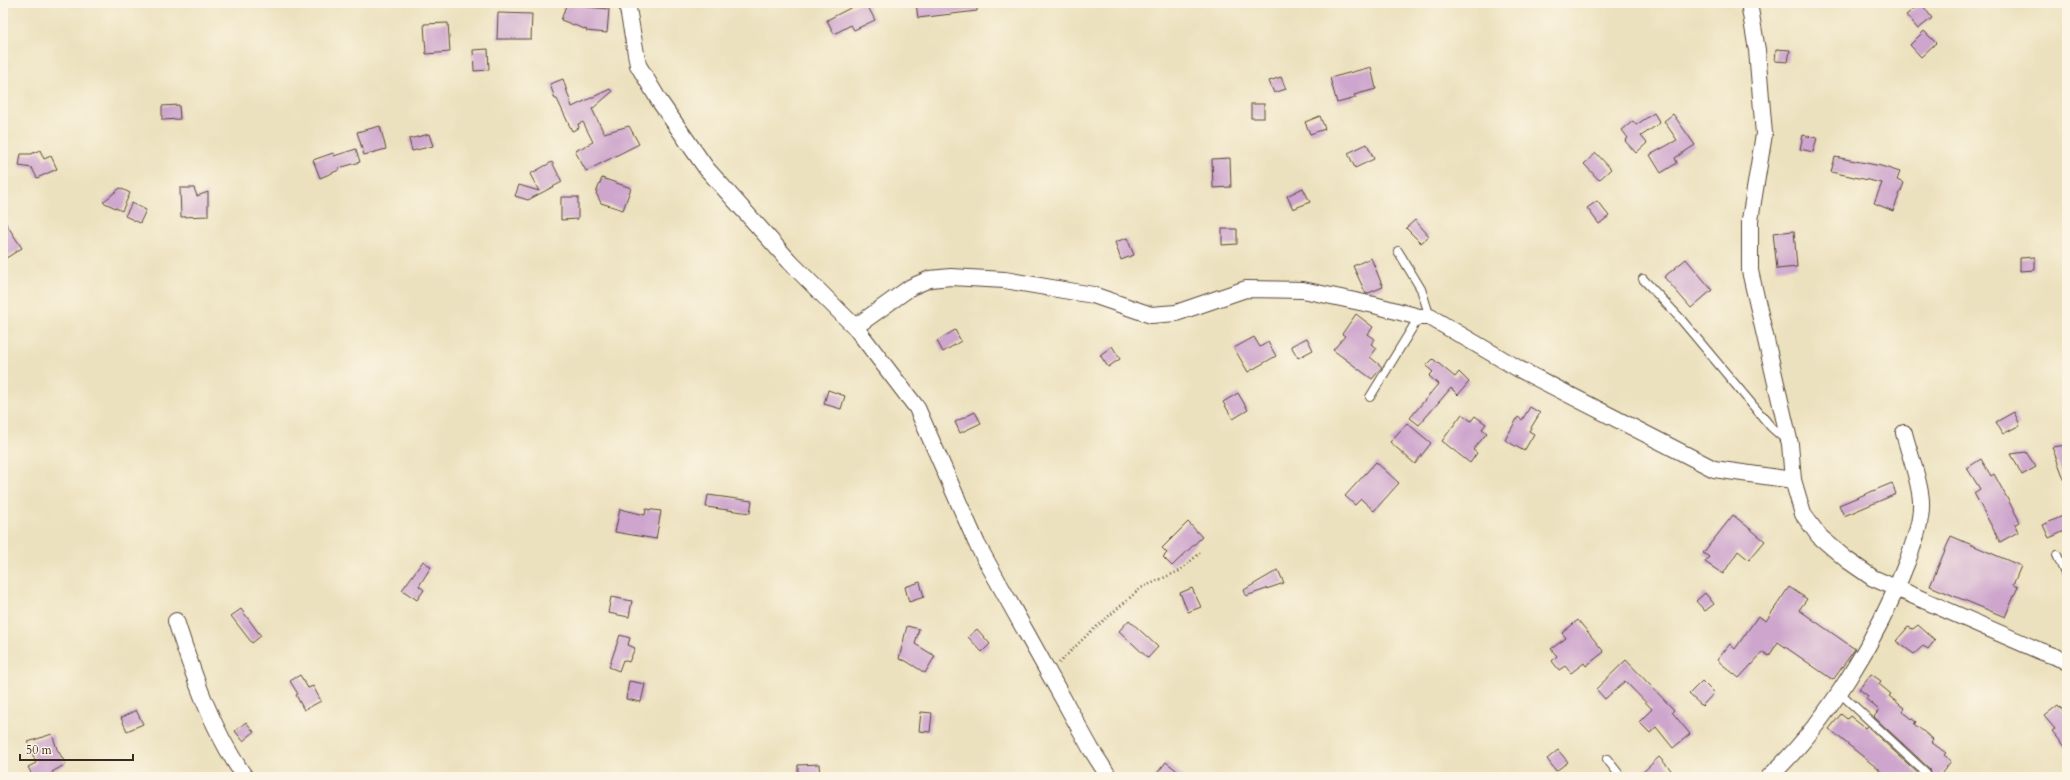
<svg xmlns="http://www.w3.org/2000/svg" width="2070" height="780" font-family="Cardo,serif">
<style>
.building{fill:#cda5cd}
.lines{fill:none;stroke-linecap:round;stroke-linejoin:round}
.service-casing{stroke:#564536;stroke-width:10}
.minor-casing{stroke:#564536;stroke-width:18}
.path{stroke:#564536;stroke-width:2.5;stroke-dasharray:1 3;stroke-linecap:butt}
.service{stroke:#fff;stroke-width:8}
.minor{stroke:#fff;stroke-width:16}
</style>
<rect width="100%" height="100%" fill="#fcf5e5"/>
<filter id="ink" filterUnits="userSpaceOnUse"><feTurbulence type="fractalNoise" baseFrequency=".025" numOctaves="2"/><feDisplacementMap in="SourceGraphic" scale="8" xChannelSelector="R" yChannelSelector="G"/><feConvolveMatrix kernelMatrix="1 2 1 2 8 2 1 2 1" color-interpolation-filters="sRGB"/></filter>
<filter id="wash" filterUnits="userSpaceOnUse"><feTurbulence type="fractalNoise" baseFrequency=".012" numOctaves="4" result="noise"/><feDisplacementMap in="SourceGraphic" scale="16" xChannelSelector="R" yChannelSelector="G"/><feGaussianBlur stdDeviation="0.9" result="paint"/><feColorMatrix in="noise" values="0 0 0 0 0 0 0 0 0 0 0 0 0 0 0 0 0 1.4 0 .05"/><feComposite in="paint" operator="in"/></filter>
<g filter="url(#wash)">
<rect width="100%" height="100%" fill="#ece1be"/>
<g id="blocks">
<!-- building -->
<g class="building">
<polygon points="567,3 587,3 586,7 609,9 607,33 586,31 587,30 561,20"/>
<polygon points="860,3 866,3 875,20 854,30 851,25 834,34 827,20"/>
<polygon points="916,3 977,3 977,11 918,18"/>
<polygon points="1921,3 1932,18 1918,29 1906,15"/>
<polygon points="498,13 532,14 531,39 497,39"/>
<polygon points="448,23 450,52 426,54 424,24"/>
<polygon points="1924,31 1936,43 1921,57 1910,45"/>
<polygon points="488,49 489,70 474,71 473,50"/>
<polygon points="1776,49 1790,50 1788,62 1775,61"/>
<polygon points="1371,67 1376,89 1354,95 1356,98 1337,103 1330,78"/>
<polygon points="1281,77 1286,89 1274,93 1269,81"/>
<polygon points="563,79 572,107 610,89 612,92 592,109 604,133 629,126 639,144 586,171 575,151 593,142 583,122 578,124 579,128 572,131 557,99 555,99 550,84"/>
<rect x="1251" y="104" width="13" height="14"/>
<polygon points="179,105 180,119 162,120 162,106"/>
<polygon points="1654,113 1660,123 1641,136 1647,143 1636,153 1625,141 1628,138 1622,130 1633,121 1636,125"/>
<polygon points="1673,114 1695,145 1675,158 1677,163 1661,173 1650,155 1677,140 1664,121"/>
<polygon points="1320,116 1325,129 1310,134 1305,122"/>
<polygon points="380,126 386,149 364,155 357,132"/>
<polygon points="429,134 433,146 412,151 409,139"/>
<polygon points="1803,135 1817,138 1813,152 1800,149"/>
<polygon points="1367,144 1374,159 1355,168 1348,153"/>
<polygon points="356,149 360,162 339,168 339,170 320,178 313,160 333,153 334,156"/>
<polygon points="40,150 44,159 51,156 57,169 37,178 32,168 19,166 21,154 31,154"/>
<polygon points="1596,153 1611,169 1599,180 1584,164"/>
<polygon points="1835,157 1881,166 1900,172 1897,180 1904,183 1893,211 1874,203 1882,183 1831,172"/>
<polygon points="1230,158 1231,187 1213,188 1212,159"/>
<polygon points="552,162 562,182 528,200 515,196 519,185 539,191 530,174"/>
<polygon points="602,178 631,188 623,210 601,203 596,193"/>
<polygon points="120,188 130,193 122,211 103,202"/>
<polygon points="180,188 194,188 197,196 208,192 208,216 181,217"/>
<polygon points="1303,188 1310,202 1293,209 1287,196"/>
<polygon points="561,197 578,197 578,219 561,220"/>
<polygon points="1597,201 1609,216 1599,224 1587,208"/>
<polygon points="132,203 146,210 140,223 125,216"/>
<polygon points="3,219 22,248 3,260"/>
<polygon points="1415,220 1429,236 1421,243 1406,228"/>
<polygon points="1222,229 1237,229 1237,244 1222,245"/>
<polygon points="1794,231 1797,267 1777,269 1773,233"/>
<polygon points="1127,238 1134,255 1121,260 1115,242"/>
<polygon points="2035,257 2035,270 2020,271 2020,258"/>
<polygon points="1371,258 1383,287 1366,294 1353,266"/>
<polygon points="1686,259 1712,290 1691,308 1664,277"/>
<polygon points="1356,314 1373,327 1368,334 1375,339 1371,344 1377,348 1370,357 1382,367 1372,379 1333,350 1345,336 1342,334"/>
<polygon points="955,330 961,341 943,352 937,341"/>
<polygon points="1254,337 1260,347 1268,342 1276,356 1248,372 1234,348"/>
<polygon points="1307,338 1313,350 1298,358 1291,346"/>
<polygon points="1112,346 1120,359 1108,367 1100,355"/>
<polygon points="1433,359 1455,377 1459,372 1469,382 1458,395 1451,388 1419,425 1410,418 1438,384 1429,376 1433,372 1426,366"/>
<polygon points="828,390 845,396 841,409 824,404"/>
<polygon points="1238,393 1248,410 1233,419 1223,402"/>
<polygon points="1530,407 1540,413 1529,431 1534,434 1524,451 1505,440 1518,417 1522,420"/>
<polygon points="975,412 981,423 960,433 955,422"/>
<polygon points="2014,412 2020,425 2003,434 1996,422"/>
<polygon points="1462,414 1471,421 1475,416 1486,424 1482,429 1487,433 1473,450 1477,453 1470,463 1442,441"/>
<polygon points="1407,423 1431,443 1415,464 1390,442"/>
<polygon points="2067,445 2067,484 2066,484 2052,447"/>
<polygon points="2026,452 2036,467 2022,475 2011,454"/>
<polygon points="1981,459 1991,476 1994,474 2020,522 2015,525 2018,532 2000,542 1974,493 1980,489 1967,468"/>
<polygon points="1376,462 1399,483 1374,511 1361,499 1355,505 1345,496"/>
<polygon points="1892,483 1896,494 1844,516 1839,505"/>
<polygon points="708,495 752,501 750,513 706,507"/>
<polygon points="620,509 645,515 646,509 661,511 656,539 615,532"/>
<polygon points="2067,514 2067,530 2049,538 2043,525"/>
<polygon points="1733,515 1765,541 1749,560 1738,551 1723,574 1705,562 1709,557 1703,553"/>
<polygon points="1188,522 1202,537 1172,566 1163,557 1167,553 1162,548"/>
<polygon points="1951,536 2021,566 2013,585 2018,587 2005,617 1930,586"/>
<polygon points="423,561 431,567 419,586 424,590 417,600 402,590"/>
<polygon points="1278,570 1284,583 1246,596 1244,590"/>
<polygon points="920,582 924,597 909,602 905,587"/>
<polygon points="1789,587 1807,599 1799,610 1855,649 1833,680 1778,642 1769,656 1763,652 1739,678 1717,660 1730,644 1735,649 1758,616 1766,621"/>
<polygon points="1192,588 1201,607 1188,612 1180,593"/>
<polygon points="1705,593 1714,604 1705,611 1696,601"/>
<polygon points="611,597 632,601 629,617 608,613"/>
<polygon points="241,609 261,636 252,643 231,616"/>
<polygon points="1129,620 1158,647 1148,658 1119,631"/>
<polygon points="1578,620 1604,652 1586,666 1584,663 1571,673 1565,666 1559,670 1552,661 1557,656 1551,649 1566,638 1562,633"/>
<polygon points="1918,625 1935,640 1928,649 1923,646 1914,654 1896,641 1908,627 1913,629"/>
<polygon points="907,626 919,629 915,644 935,656 925,673 906,661 899,659"/>
<polygon points="977,629 990,644 982,652 968,637"/>
<polygon points="620,635 630,638 628,645 635,648 629,662 623,660 619,671 609,667"/>
<polygon points="1626,660 1674,710 1672,712 1690,734 1673,748 1656,727 1650,733 1639,722 1652,709 1625,681 1605,699 1596,689"/>
<polygon points="1871,674 1881,681 1879,684 1891,694 1889,696 1904,708 1902,711 1916,722 1914,724 1933,739 1931,742 1946,753 1944,755 1951,761 1939,777 1930,777 1931,774 1930,769 1874,717 1879,710 1866,699 1868,696 1859,689"/>
<polygon points="300,675 308,688 313,686 321,701 304,710 296,695 298,694 290,681"/>
<polygon points="629,681 645,684 641,702 626,699"/>
<polygon points="1702,681 1714,693 1702,706 1689,694"/>
<polygon points="2058,705 2067,715 2067,749 2052,731 2055,729 2044,716"/>
<polygon points="136,710 143,724 127,731 121,718"/>
<polygon points="921,712 932,713 930,732 919,731"/>
<polygon points="1841,714 1847,719 1850,716 1865,728 1867,726 1922,777 1888,777 1829,729"/>
<polygon points="246,722 254,732 243,741 235,731"/>
<polygon points="52,734 57,749 66,764 52,772 55,777 33,777 28,767 36,763 28,742"/>
<polygon points="1558,750 1568,762 1556,771 1547,759"/>
<polygon points="1659,757 1671,770 1663,777 1638,777"/>
<polygon points="1166,762 1185,777 1154,777"/>
<polygon points="819,764 820,777 798,777 798,765"/>
</g>
</g>
</g>
<g filter="url(#ink)">
<use href="#blocks" fill-opacity="0" stroke="#564536" stroke-width="1"/>
<g class="lines">
<!-- service casing -->
<g class="service-casing">
<g id="service">
<polyline points="1398,251 1421,289 1430,317"/>
<polyline points="1643,279 1679,317 1771,427 1788,442"/>
<polyline points="1370,397 1419,317"/>
<polyline points="2057,555 2067,578"/>
<polyline points="1839,692 1926,773"/>
<polyline points="1607,759 1621,777"/>
</g>
</g>
<!-- minor casing -->
<g class="minor-casing">
<g id="minor">
<polyline points="627,3 638,65 660,102 706,168 790,262 855,327 917,408 977,544 1091,749 1109,777"/>
<polyline points="1749,3 1757,50 1764,134 1750,220 1750,271 1790,444 1793,480 1803,514 1819,536 1847,560 1873,578 2040,651 2067,661"/>
<polyline points="855,327 911,287 930,279 951,277 1005,280 1093,295 1151,315 1176,313 1246,289 1303,290 1374,305 1419,317 1430,317 1519,369 1714,469 1793,480"/>
<path d="M176,621C193,674 212,731 245,777"/>
<path d="M1769,777C1827,723 1879,636 1907,562C1914,542 1922,522 1921,501C1920,481 1909,453 1904,433"/>
</g>
</g>
<!-- path -->
<polyline class="path" points="1059,663 1087,635 1141,588 1179,571 1201,552"/>
<!-- service -->
<use href="#service" class="service"/>
<!-- minor -->
<use href="#minor" class="minor"/>
</g>
</g>
<!-- margin -->
<rect width="2070" height="780" fill="none" stroke="#fcf5e5" stroke-width="16"/>
<!-- scale -->
<path d="M20 754v6h113v-6" fill="none" stroke="#3b2a1e" stroke-width="2"/>
<text x="26" y="754" font-size="12" fill="#3b2a1e" stroke="#fcf5e5" stroke-width="3" paint-order="stroke">50 m</text>
</svg>
